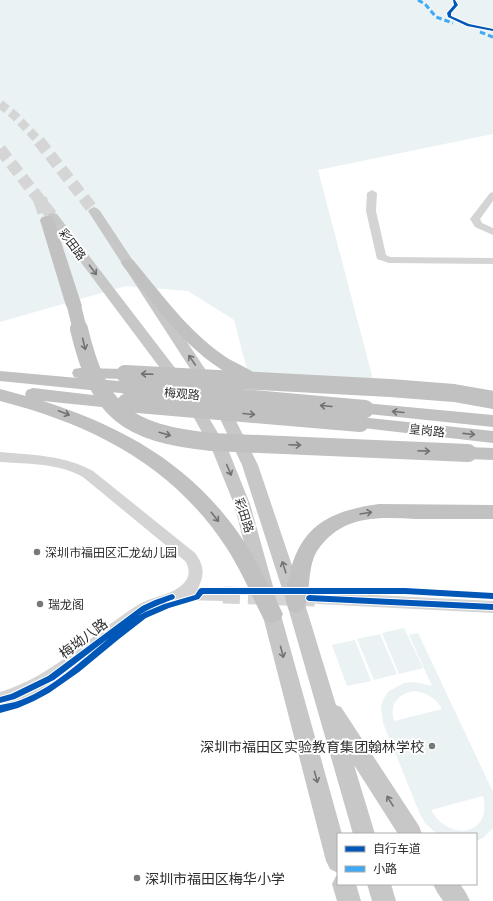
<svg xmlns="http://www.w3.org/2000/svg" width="493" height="901" font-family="Barlow,'Noto Sans SC',sans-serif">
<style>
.green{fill:#eaf2f4;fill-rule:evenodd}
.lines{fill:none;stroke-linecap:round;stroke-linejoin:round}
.minor-tunnel{stroke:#d5d5d5;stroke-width:17;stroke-dasharray:17 8;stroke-linecap:butt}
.major-tunnel-far1{stroke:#d5d5d5;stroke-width:9;stroke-dasharray:9 4.5;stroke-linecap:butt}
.major-tunnel{stroke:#d5d5d5;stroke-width:12;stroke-dasharray:12 6;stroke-linecap:butt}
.highway-tunnel{stroke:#d5d5d5;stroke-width:14;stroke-dasharray:14 7;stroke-linecap:butt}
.minor{fill:#d4d4d4;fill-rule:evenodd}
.major{fill:#c7c7c7;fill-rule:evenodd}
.highway{fill:#c1c1c1;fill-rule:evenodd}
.highway-bridge-far1{stroke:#c1c1c1;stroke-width:14}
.highway-bridge{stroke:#c1c1c1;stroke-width:18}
.quiet{stroke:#3fa9f5;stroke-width:3;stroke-dasharray:5.5 3;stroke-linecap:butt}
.cycleway-casing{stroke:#fff;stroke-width:2}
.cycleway{fill:#0057b8;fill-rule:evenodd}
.oneway{stroke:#737373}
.oneway2{stroke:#717171}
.poi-dot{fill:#787878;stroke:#fff;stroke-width:1.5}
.labels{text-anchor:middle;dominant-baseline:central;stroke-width:4;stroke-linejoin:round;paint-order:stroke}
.street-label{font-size:12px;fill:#2f2f2f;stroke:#fff}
.poi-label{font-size:12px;fill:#2f2f2f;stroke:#fff;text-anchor:start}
.near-street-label{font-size:14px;fill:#2f2f2f;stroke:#fff}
.near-poi-label{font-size:14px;fill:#2f2f2f;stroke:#fff;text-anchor:end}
</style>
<rect width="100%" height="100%" fill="#fff"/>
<!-- green -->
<g class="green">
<polygon points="0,0 493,0 493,134 318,170 375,387 249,377 234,320 188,291 126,286 0,322"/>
<polygon points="404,628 423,668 399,674 382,633"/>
<path d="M418,633L493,792V828L483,838L476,841V834H437L425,823L420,814L383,723L381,706L384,698L389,691L404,683L414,682L432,686L409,635ZM415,691C427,693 436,698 442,709L394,721C389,704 398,693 415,691ZM483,796C493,835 449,843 431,810Z"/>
<polygon points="380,634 397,674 374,680 357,639"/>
<polygon points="355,640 371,681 347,686 332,645"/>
</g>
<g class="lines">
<!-- minor-tunnel -->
<polyline class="minor-tunnel" points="223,595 317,598"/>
<!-- major-tunnel-far1 -->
<polyline class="major-tunnel-far1" points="0,104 14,115 40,142"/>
<!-- major-tunnel -->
<g class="major-tunnel">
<polyline points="39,141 94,211"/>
<polyline points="0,149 53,217"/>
</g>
<!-- highway-tunnel -->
<polyline class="highway-tunnel" points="40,199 47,220"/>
<!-- minor -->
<g class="minor">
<polygon points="372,190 377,193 376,211 386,255 390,257 493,258 493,264 389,263 377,259 366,211 367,193"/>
<polygon points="493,192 493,201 480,219 482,223 493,228 493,235 475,227 470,219 490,193"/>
<path d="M0,452C32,455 64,455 93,471L195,553C204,565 205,575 198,588L223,589L228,591L231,595L228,599L223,601L183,600L155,610L132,626L63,678L26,699L0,708V692C54,676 91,634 138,605C152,596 172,596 184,583C190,577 190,568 185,561L83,477C58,463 29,464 0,462Z"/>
<polygon points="317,592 493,601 493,613 317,604 312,602 309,598 312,594"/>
</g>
<!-- major -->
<g class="major">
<polygon points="94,207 98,209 100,211 225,399 258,465 305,604 336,705 341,707 419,826 422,834 398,834 354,765 375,834 353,834 287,604 242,465 213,404 88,211 90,209"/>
<polygon points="53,213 57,214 195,394 229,452 250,504 342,834 338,834 338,873 330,869 326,861 234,504 213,452 184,400 47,217 49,214"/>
<polygon points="338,875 338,884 356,884 361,901 337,901 332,884 336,876"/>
<polygon points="367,884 391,884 396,901 372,901"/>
<polygon points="433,884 460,884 466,893 470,901 443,901 437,892"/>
</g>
<!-- highway -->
<g class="highway">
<polygon points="47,216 52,217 54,220 82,306 79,309 74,311 69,309 66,306 40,220 42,217"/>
<path d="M128,259L133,260C161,293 187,330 223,355C232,362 261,374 264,380L262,384C253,386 247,382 239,379C189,356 157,307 123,266L121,263L123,260Z"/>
<polygon points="80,368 125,369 131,370 133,374 131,378 125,379 85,378 130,382 136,384 138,388 136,392 130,394 0,381 0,371 78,378 74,377 72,373 74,369"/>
<path d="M33,388L127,399L130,403L127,407L121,409L43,401C124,427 192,465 241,537C257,561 270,588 283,614L280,620L272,623L264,620C252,596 241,570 226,547C172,465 93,425 0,401V389L26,396L25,394L27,390Z"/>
<polygon points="365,403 493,415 493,427 359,413 356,409 359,405"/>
<polygon points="360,417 493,431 493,443 354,427 351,423 354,419"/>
<polygon points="468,447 493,448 493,460 468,459 462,458 459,453 462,448"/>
<path d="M379,504L493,505V519C467,519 442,519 416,519C394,518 371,516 350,524C336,529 325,539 317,551C306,570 312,593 303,610L296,613L289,610C284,600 286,588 289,577C300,525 330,511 379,504Z"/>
</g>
<!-- highway-bridge-far1 -->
<polyline class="highway-bridge-far1" points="74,306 80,330"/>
<!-- highway-bridge -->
<g class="highway-bridge">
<path d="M79,329C99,413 126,433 212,442L468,453"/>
<polyline points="125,374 390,388 454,393 493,400"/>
<polyline points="130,388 365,409"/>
<polyline points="126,403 360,423"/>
</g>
<!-- quiet -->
<g class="quiet">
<polyline points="418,0 425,4 436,17 453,23"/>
<polyline points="480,32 493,37"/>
</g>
<!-- cycleway casing -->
<g class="cycleway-casing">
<g id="cycleway">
<polygon points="453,0 455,0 458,5 451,13 451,16 469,24 493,29 493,31 467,26 448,17 447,13 454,5"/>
<path d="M201,588H405L493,593V599L405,594H203L199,599L169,608L146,618L119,639L79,672L49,693L34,701L18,708L0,713V705C5,704 10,703 15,702C50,691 81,661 109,638L54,680L15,699L0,703V697L11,694L48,676L142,606L155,600L172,594L174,595L175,597L174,599C161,604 149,608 138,616L145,612L164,604L195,595L199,589Z"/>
<polygon points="309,595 493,604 493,610 309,601 307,600 306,598 307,596"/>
</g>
</g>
<!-- cycleway -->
<use href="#cycleway" class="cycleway"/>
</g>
<!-- one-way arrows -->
<defs><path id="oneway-shaft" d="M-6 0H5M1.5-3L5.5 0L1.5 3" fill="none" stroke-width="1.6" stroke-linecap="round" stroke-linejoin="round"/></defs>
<g class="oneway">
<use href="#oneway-shaft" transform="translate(93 270) rotate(53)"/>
<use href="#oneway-shaft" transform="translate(192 360) rotate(-124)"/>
<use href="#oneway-shaft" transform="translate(229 470) rotate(67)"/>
<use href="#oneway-shaft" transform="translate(284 567) rotate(-108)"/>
<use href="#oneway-shaft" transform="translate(282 652) rotate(75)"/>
<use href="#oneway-shaft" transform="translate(316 777) rotate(75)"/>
<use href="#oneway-shaft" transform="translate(390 801) rotate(-122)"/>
</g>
<g class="oneway2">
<use href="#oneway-shaft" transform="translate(84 344) rotate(76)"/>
<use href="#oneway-shaft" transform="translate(147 374) rotate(-178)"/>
<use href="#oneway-shaft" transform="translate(326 406) rotate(-175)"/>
<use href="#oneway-shaft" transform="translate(398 412) rotate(-175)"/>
<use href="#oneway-shaft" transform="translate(64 413) rotate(21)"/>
<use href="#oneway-shaft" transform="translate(249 414) rotate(5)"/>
<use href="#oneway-shaft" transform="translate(165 434) rotate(16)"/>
<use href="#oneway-shaft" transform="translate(469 434) rotate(6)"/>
<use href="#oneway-shaft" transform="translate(295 445) rotate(2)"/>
<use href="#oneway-shaft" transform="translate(424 451) rotate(2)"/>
<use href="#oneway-shaft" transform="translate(366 513) rotate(-9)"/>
<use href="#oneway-shaft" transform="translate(215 517) rotate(51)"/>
</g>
<!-- markers -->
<g class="poi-dot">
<circle cx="37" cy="552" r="4"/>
<circle cx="40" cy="604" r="4"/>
<circle cx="432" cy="746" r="4"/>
<circle cx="137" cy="878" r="4"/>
</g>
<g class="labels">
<!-- street labels -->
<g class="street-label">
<text transform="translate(73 244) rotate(53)">彩田路</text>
<text transform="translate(182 393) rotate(5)">梅观路</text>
<text transform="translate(427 430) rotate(6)">皇岗路</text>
<text transform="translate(245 515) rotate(72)">彩田路</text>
</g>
<!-- poi labels -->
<g class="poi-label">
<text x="45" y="552">深圳市福田区汇龙幼儿园</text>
<text x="48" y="604">瑞龙阁</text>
</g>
<!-- near-street labels -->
<g class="near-street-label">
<text transform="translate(83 638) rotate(-37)">梅坳八路</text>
</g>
<!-- near-poi labels -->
<g class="near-poi-label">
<text x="424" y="746">深圳市福田区实验教育集团翰林学校</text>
<text x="145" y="878" text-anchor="start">深圳市福田区梅华小学</text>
</g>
</g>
<!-- legend -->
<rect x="337" y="833" width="140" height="52" fill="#ffffff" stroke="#acacac"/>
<rect x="345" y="846" width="20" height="6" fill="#0057b8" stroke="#acacac"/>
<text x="373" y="853" font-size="12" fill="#2f2f2f">自行车道</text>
<rect x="345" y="866" width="20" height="6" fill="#3fa9f5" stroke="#acacac"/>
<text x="373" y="873" font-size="12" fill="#2f2f2f">小路</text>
</svg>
